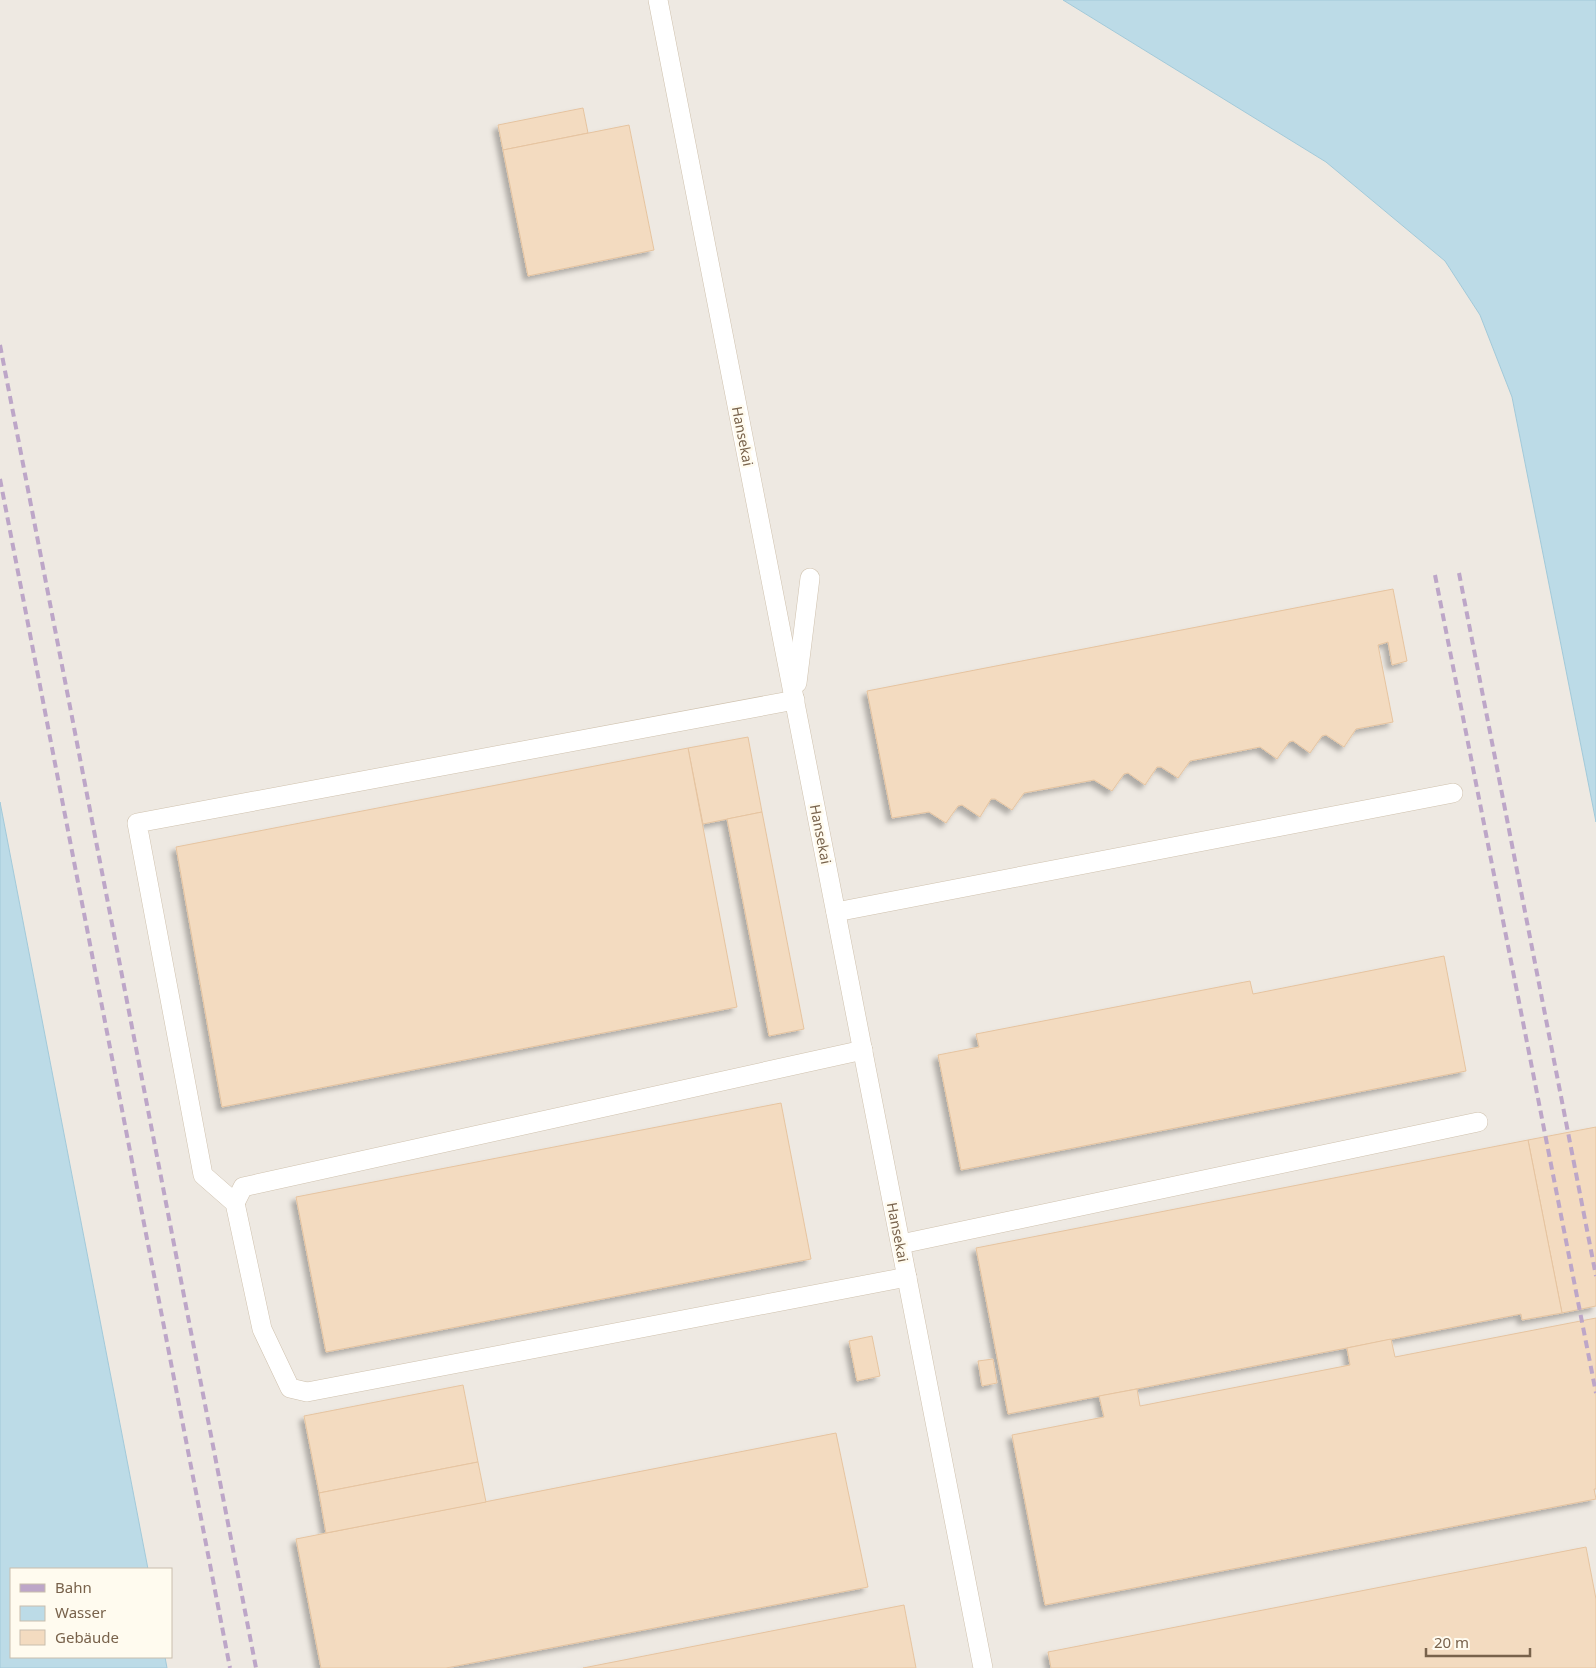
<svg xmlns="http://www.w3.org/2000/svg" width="1596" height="1668" font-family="'Noto Sans',sans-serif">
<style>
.industrial{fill:#eee9e2}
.water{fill:#bcdbe7;stroke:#a2c9d9}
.building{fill:#f3dbc0;stroke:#e6c4a0;filter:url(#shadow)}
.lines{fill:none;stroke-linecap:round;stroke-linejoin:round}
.lane-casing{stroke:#cfc1ad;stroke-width:20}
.lane{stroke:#fff;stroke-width:19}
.rail{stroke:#bda6c8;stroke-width:4;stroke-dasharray:8 5;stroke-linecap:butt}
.labels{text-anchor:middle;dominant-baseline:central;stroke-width:5;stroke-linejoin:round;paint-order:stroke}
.street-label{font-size:14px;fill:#78624b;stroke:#fffbef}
</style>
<defs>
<filter id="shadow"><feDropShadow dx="-4.5" dy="4.5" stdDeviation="2.5" flood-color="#0004"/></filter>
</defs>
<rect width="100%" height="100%" fill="#fdf8e9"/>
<!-- industrial -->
<polygon class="industrial" points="0,0 1063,0 1326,162 1445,261 1480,315 1512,397 1596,822 1596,1668 167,1668 165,1657 171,1657 171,1569 148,1569 0,802"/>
<!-- water -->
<g class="water">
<polygon points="1063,0 1596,0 1596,822 1512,397 1480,315 1445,261 1326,162"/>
<polygon points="0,802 148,1569 11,1569 11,1657 165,1657 167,1668 0,1668"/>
</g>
<!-- building -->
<g class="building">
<polygon points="583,108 588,133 503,150 498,125"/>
<polygon points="629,125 654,250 528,276 503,150"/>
<polygon points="1393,589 1407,661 1392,665 1388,642 1378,645 1393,722 1356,729 1344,747 1326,735 1322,736 1310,753 1293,741 1289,742 1277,759 1260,747 1190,761 1178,778 1161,767 1157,767 1145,785 1128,773 1124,774 1112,791 1094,780 1024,793 1012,810 995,799 991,799 980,817 962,805 958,806 946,823 929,812 892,818 867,691"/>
<polygon points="748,737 762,812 703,824 688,748"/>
<polygon points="688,748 737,1007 222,1107 176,847"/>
<polygon points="762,812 804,1029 769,1036 727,819"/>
<polygon points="1444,956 1466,1071 961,1170 938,1055 979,1047 976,1034 1250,981 1253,994"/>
<polygon points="781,1103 811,1259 326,1352 296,1197"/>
<polygon points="1596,1127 1596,1306 1562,1313 1528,1140"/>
<polygon points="1528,1140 1562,1313 1522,1320 1521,1314 1008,1414 976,1248"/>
<polygon points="1596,1318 1596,1489 1594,1489 1596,1499 1045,1605 1012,1435 1104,1417 1099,1396 1137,1389 1140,1406 1350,1365 1347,1348 1391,1339 1395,1357"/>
<polygon points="872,1336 880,1376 857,1381 849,1341"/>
<polygon points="993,1359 997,1383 982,1386 978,1361"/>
<polygon points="463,1385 478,1462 319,1493 304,1416"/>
<polygon points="836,1433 868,1587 446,1668 321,1668 296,1539"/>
<polygon points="478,1462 486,1502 326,1533 319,1493"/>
<polygon points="1586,1547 1596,1599 1596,1668 1051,1668 1048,1652"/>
<polygon points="904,1605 916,1668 583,1668"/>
</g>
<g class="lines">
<!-- lane casing -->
<g class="lane-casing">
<g id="lane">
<polyline points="658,0 983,1668"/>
<polyline points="797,683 810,578"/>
<polyline points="795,700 137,823 203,1175 235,1203 262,1329 290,1388 307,1392 907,1277"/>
<polyline points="836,912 1453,793"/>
<polyline points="235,1203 243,1187 863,1050"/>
<polyline points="901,1244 1478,1122"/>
</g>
</g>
<!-- lane -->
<use href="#lane" class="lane"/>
<!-- rail -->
<g class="rail">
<polyline points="0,345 256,1668"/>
<polyline points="0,479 230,1668"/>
<polyline points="1459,573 1596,1276"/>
<polyline points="1435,575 1596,1393"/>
</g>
</g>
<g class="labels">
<!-- street labels -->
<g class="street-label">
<text transform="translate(743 436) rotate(79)">Hansekai</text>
<text transform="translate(821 834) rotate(79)">Hansekai</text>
<text transform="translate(898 1232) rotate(79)">Hansekai</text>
</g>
</g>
<!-- legend -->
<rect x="10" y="1568" width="162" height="90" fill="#fffbef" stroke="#c9bead"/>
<rect x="20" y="1584" width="25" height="8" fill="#bda6c8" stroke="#c9bead"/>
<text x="55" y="1593" font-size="15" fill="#78624b">Bahn</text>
<rect x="20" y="1606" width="25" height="15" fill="#bcdbe7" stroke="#c9bead"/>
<text x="55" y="1618" font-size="15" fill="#78624b">Wasser</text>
<rect x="20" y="1630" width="25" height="15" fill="#f3dbc0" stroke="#c9bead"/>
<text x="55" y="1643" font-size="15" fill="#78624b">Gebäude</text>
<!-- scale -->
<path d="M1426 1648v8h104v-8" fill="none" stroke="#78624b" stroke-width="2.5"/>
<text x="1434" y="1648" font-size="15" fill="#78624b" stroke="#fffbef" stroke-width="4" paint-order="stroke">20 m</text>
</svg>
